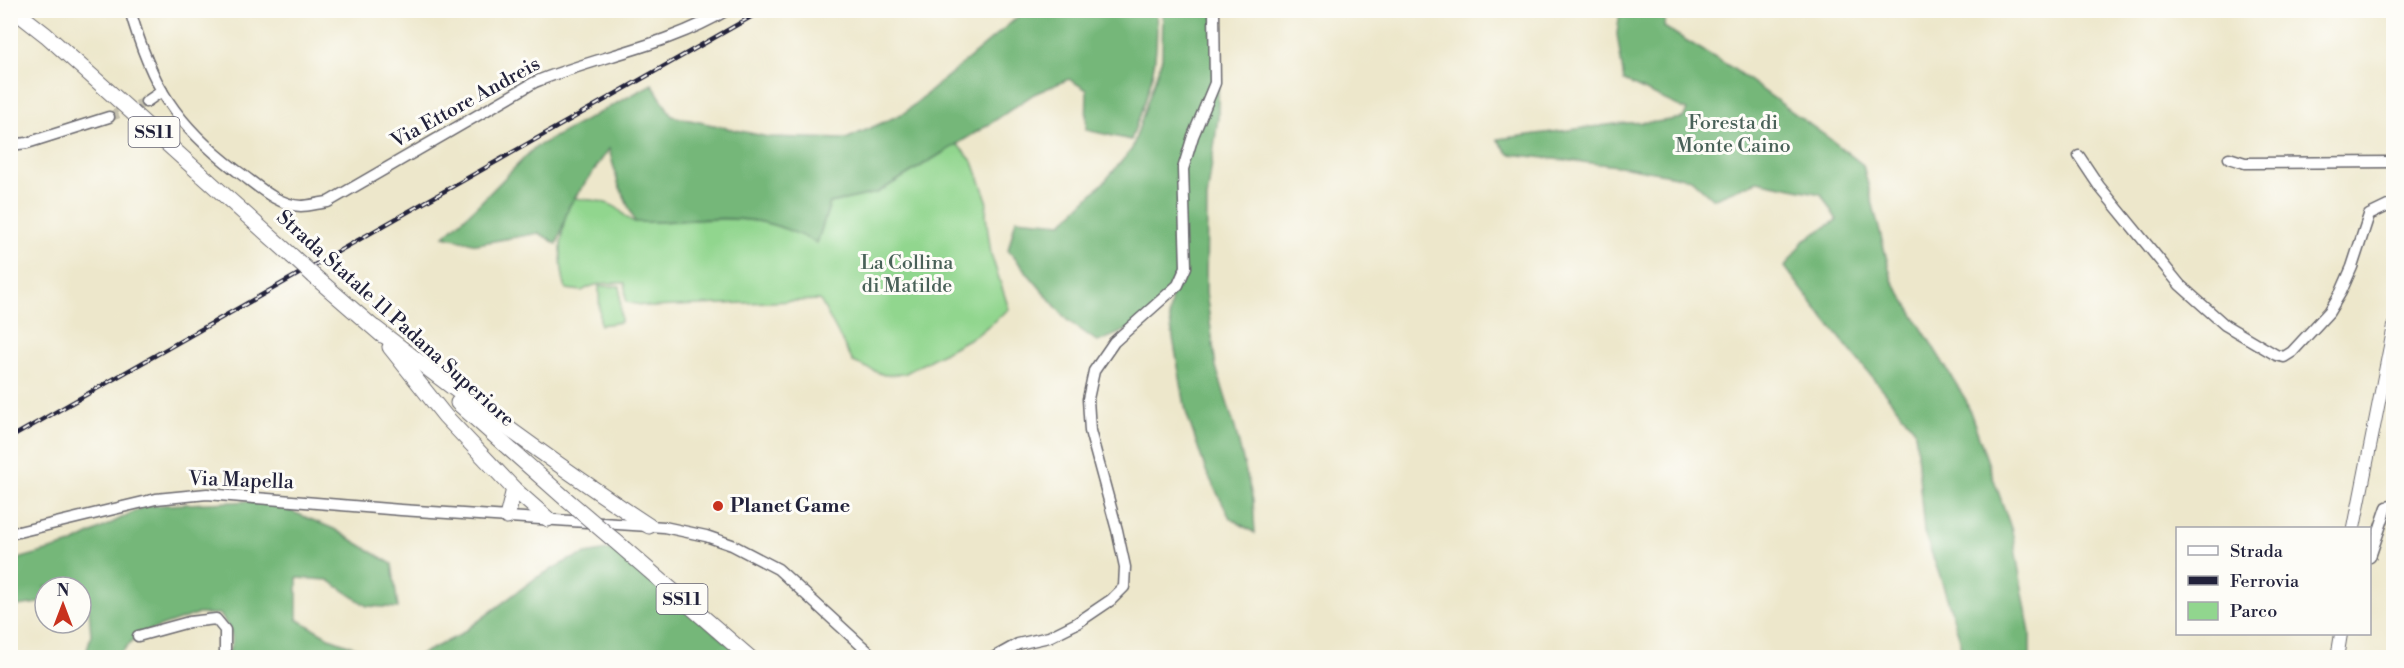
<svg xmlns="http://www.w3.org/2000/svg" width="2404" height="668" font-family="'Libre Bodoni',serif">
<style>
.green{fill:#91d68e;stroke:#5a7c64;stroke-width:1.5}
.forest{fill:#74b779;stroke:#4b6c5a;stroke-width:1.5}
.lines{fill:none;stroke-linecap:round;stroke-linejoin:round}
.minor-tunnel{stroke:#c4c0ae;stroke-width:10;stroke-dasharray:10 5;stroke-linecap:butt}
.minor-casing{stroke:#69676d;stroke-width:13}
.major-casing{stroke:#69676d;stroke-width:14}
.highway-casing{stroke:#69676d;stroke-width:17}
.minor{stroke:#fff;stroke-width:10}
.major{stroke:#fff;stroke-width:12}
.highway{stroke:#fff;stroke-width:15}
.rail-casing{stroke:#22223b;stroke-width:4.5}
.rail{stroke:#fdfcf7;stroke-width:2;stroke-dasharray:7;stroke-linecap:butt}
.highway-bridge-casing{stroke:#69676d;stroke-width:17;stroke-linecap:butt}
.highway-bridge{stroke:#fff;stroke-width:15}
.poi-dot{fill:#c8321e;stroke:#fdfcf7;stroke-width:2}
.labels{text-anchor:middle;dominant-baseline:central;stroke-width:6;stroke-linejoin:round;paint-order:stroke}
.shield{fill:#fdfcf7;stroke:#646373;stroke-width:1.5}
.shield-label{font-size:18px;font-weight:bold;fill:#22223b}
.street-label{font-size:20px;fill:#22223b;stroke:#fdfcf7}
.park-label{font-size:20px;fill:#496158;stroke:#fdfcf7}
.poi-label{font-size:20px;font-weight:bold;fill:#22223b;stroke:#fdfcf7;text-anchor:start}
</style>
<rect width="100%" height="100%" fill="#fdfcf7"/>
<filter id="ink" filterUnits="userSpaceOnUse"><feTurbulence type="fractalNoise" baseFrequency=".0167" numOctaves="2"/><feDisplacementMap in="SourceGraphic" scale="12" xChannelSelector="R" yChannelSelector="G"/><feConvolveMatrix kernelMatrix="1 2 1 2 8 2 1 2 1" color-interpolation-filters="sRGB"/></filter>
<filter id="wash" filterUnits="userSpaceOnUse"><feTurbulence type="fractalNoise" baseFrequency=".008" numOctaves="4" result="noise"/><feDisplacementMap in="SourceGraphic" scale="24" xChannelSelector="R" yChannelSelector="G"/><feGaussianBlur stdDeviation="1.35" result="paint"/><feColorMatrix in="noise" values="0 0 0 0 0 0 0 0 0 0 0 0 0 0 0 0 0 1.4 0 .05"/><feComposite in="paint" operator="in"/></filter>
<g filter="url(#wash)">
<rect width="100%" height="100%" fill="#ede7cb"/>
<!-- green -->
<g class="green">
<path d="M957,144L973,162L987,200L986,216L991,254L1009,309L978,334L904,374L884,375L853,362L820,300L651,307L626,302L625,283C609,283 595,282 582,291L566,289C558,263 559,220 574,198C588,200 605,200 617,208C625,214 624,218 635,222C675,224 716,215 756,221C777,224 798,234 817,243L830,203L877,193Z"/>
<polygon points="599,286 620,286 621,322 600,325"/>
</g>
<!-- forest -->
<g class="forest">
<path d="M1025,11H1156C1158,37 1156,65 1148,91C1144,107 1136,124 1131,140L1086,130L1087,90L1069,79L1034,94L988,125L877,193L830,203L817,243C798,234 777,224 756,221C717,214 675,224 635,222L618,183L609,149L569,206L557,244L539,233L477,244L444,236L477,206L534,148L652,84L672,116L768,137L846,139L904,113Z"/>
<polygon points="1163,11 1215,11 1219,28 1218,118 1207,199 1206,292 1216,367 1235,428 1253,500 1255,533 1230,518 1206,471 1186,412 1169,315 1172,295 1139,325 1098,342 1067,320 1008,250 1016,219 1062,223 1105,181 1132,149 1162,58"/>
<polygon points="1620,11 1666,11 1664,27 1732,68 1830,139 1863,165 1892,280 1966,400 2012,531 2030,633 2030,657 1961,657 1960,640 1944,588 1924,532 1915,430 1815,307 1785,267 1804,240 1837,220 1821,194 1757,181 1713,199 1691,179 1627,167 1509,154 1497,139 1623,123 1656,122 1683,118 1687,110 1624,81 1617,34"/>
<path d="M274,500V504L334,529L392,564L398,608L367,606L328,580L297,578V619L332,639L381,657H227C236,636 232,633 220,614H197L139,634L120,654V657L85,658L91,635L89,609L81,604V587H45V602L11,607V561L71,544L145,506Z"/>
<polygon points="612,549 745,657 413,658 458,636 536,578 569,560 586,554"/>
</g>
</g>
<g filter="url(#ink)">
<g class="lines">
<!-- minor-tunnel -->
<polyline class="minor-tunnel" points="109,117 146,102"/>
<!-- minor casing -->
<g class="minor-casing">
<g id="minor">
<path d="M130,10C151,85 175,124 237,171C256,184 276,205 301,206C309,206 319,203 328,202L535,82C598,56 668,46 727,10"/>
<polyline points="146,102 162,91"/>
<polyline points="10,145 27,143 109,117"/>
<polyline points="2079,156 2099,186 2180,285 2225,325 2276,355 2284,357 2292,352 2329,312 2341,292 2352,267 2369,215 2394,203"/>
<polyline points="2229,158 2245,163 2394,162"/>
<polyline points="10,534 156,499 207,494 401,510 664,527 706,536 732,545 778,569 875,658"/>
<polyline points="2370,557 2387,507 2394,505"/>
<polyline points="138,636 189,622 216,619 225,630 225,654 222,658"/>
<polyline points="993,658 1018,644 1049,637 1077,623 1111,600 1124,587 1125,567 1117,530 1090,431 1088,399 1094,371 1114,342 1178,285 1186,267 1183,169 1193,136 1215,83 1214,10"/>
</g>
</g>
<!-- major casing -->
<g class="major-casing">
<g id="major">
<polyline points="2354,528 2394,326"/>
<polyline points="2337,658 2341,634"/>
</g>
</g>
<!-- highway casing -->
<g class="highway-casing">
<g id="highway">
<polyline points="14,10 46,35 292,256"/>
<polyline points="314,276 382,335"/>
<path d="M375,328C464,397 554,464 649,526"/>
<polyline points="390,347 445,416 514,489 548,519"/>
<polyline points="458,403 567,500"/>
<polyline points="507,517 514,489"/>
<polyline points="614,540 750,658"/>
</g>
</g>
<!-- minor -->
<use href="#minor" class="minor"/>
<!-- major -->
<use href="#major" class="major"/>
<!-- highway -->
<use href="#highway" class="highway"/>
<!-- rail casing -->
<g class="rail-casing">
<polyline id="rail" points="10,438 763,10"/>
</g>
<!-- rail -->
<use href="#rail" class="rail"/>
<!-- highway-bridge casing -->
<g class="highway-bridge-casing">
<g id="highway-bridge">
<polyline points="292,256 314,276"/>
<polyline points="567,500 614,540"/>
</g>
</g>
<!-- highway-bridge -->
<use href="#highway-bridge" class="highway-bridge"/>
</g>
</g>
<!-- markers -->
<circle class="poi-dot" cx="718" cy="506" r="6"/>
<g class="labels">
<!-- shield labels -->
<g class="shield">
<rect x="128.5" y="117" width="51" height="30" rx="4.5"/>
<rect x="656.5" y="584" width="51" height="30" rx="4.5"/>
</g>
<g class="shield-label">
<text x="154" y="132">SS11</text>
<text x="682" y="599">SS11</text>
</g>
<!-- street labels -->
<g class="street-label">
<text transform="translate(466 103) rotate(-29)">Via Ettore Andreis</text>
<text transform="translate(395 319) rotate(42)">Strada Statale 11 Padana Superiore</text>
<text transform="translate(241 481) rotate(2)">Via Mapella</text>
</g>
<!-- park labels -->
<g class="park-label">
<text x="1733" y="123">Foresta di<tspan x="1733" dy="23">Monte Caino</tspan></text>
<text x="907" y="263">La Collina<tspan x="907" dy="23">di Matilde</tspan></text>
</g>
<!-- poi labels -->
<g class="poi-label">
<text x="730" y="506">Planet Game</text>
</g>
</g>
<!-- margin -->
<rect width="2404" height="668" fill="none" stroke="#fdfcf7" stroke-width="36"/>
<!-- legend -->
<rect x="2176" y="527" width="195" height="108" fill="#fdfcf7" stroke="#a5a5ac" stroke-width="1.5"/>
<rect x="2188" y="546" width="30" height="9" fill="#ffffff" stroke="#a5a5ac" stroke-width="1.5"/>
<text x="2230" y="557" font-size="18" fill="#22223b">Strada</text>
<rect x="2188" y="576" width="30" height="9" fill="#22223b" stroke="#a5a5ac" stroke-width="1.5"/>
<text x="2230" y="587" font-size="18" fill="#22223b">Ferrovia</text>
<rect x="2188" y="602" width="30" height="18" fill="#91d68e" stroke="#a5a5ac" stroke-width="1.5"/>
<text x="2230" y="617" font-size="18" fill="#22223b">Parco</text>
<!-- north arrow -->
<g transform="translate(63 605)"><circle r="28" fill="#fdfcf7" stroke="#a5a5ac" stroke-width="1.5"/>
<path d="M0-4.5L10 22L0 15L-10 22Z" fill="#c8321e"/>
<text y="-9" font-size="16" font-weight="bold" text-anchor="middle" fill="#22223b">N</text>
</g>
</svg>
